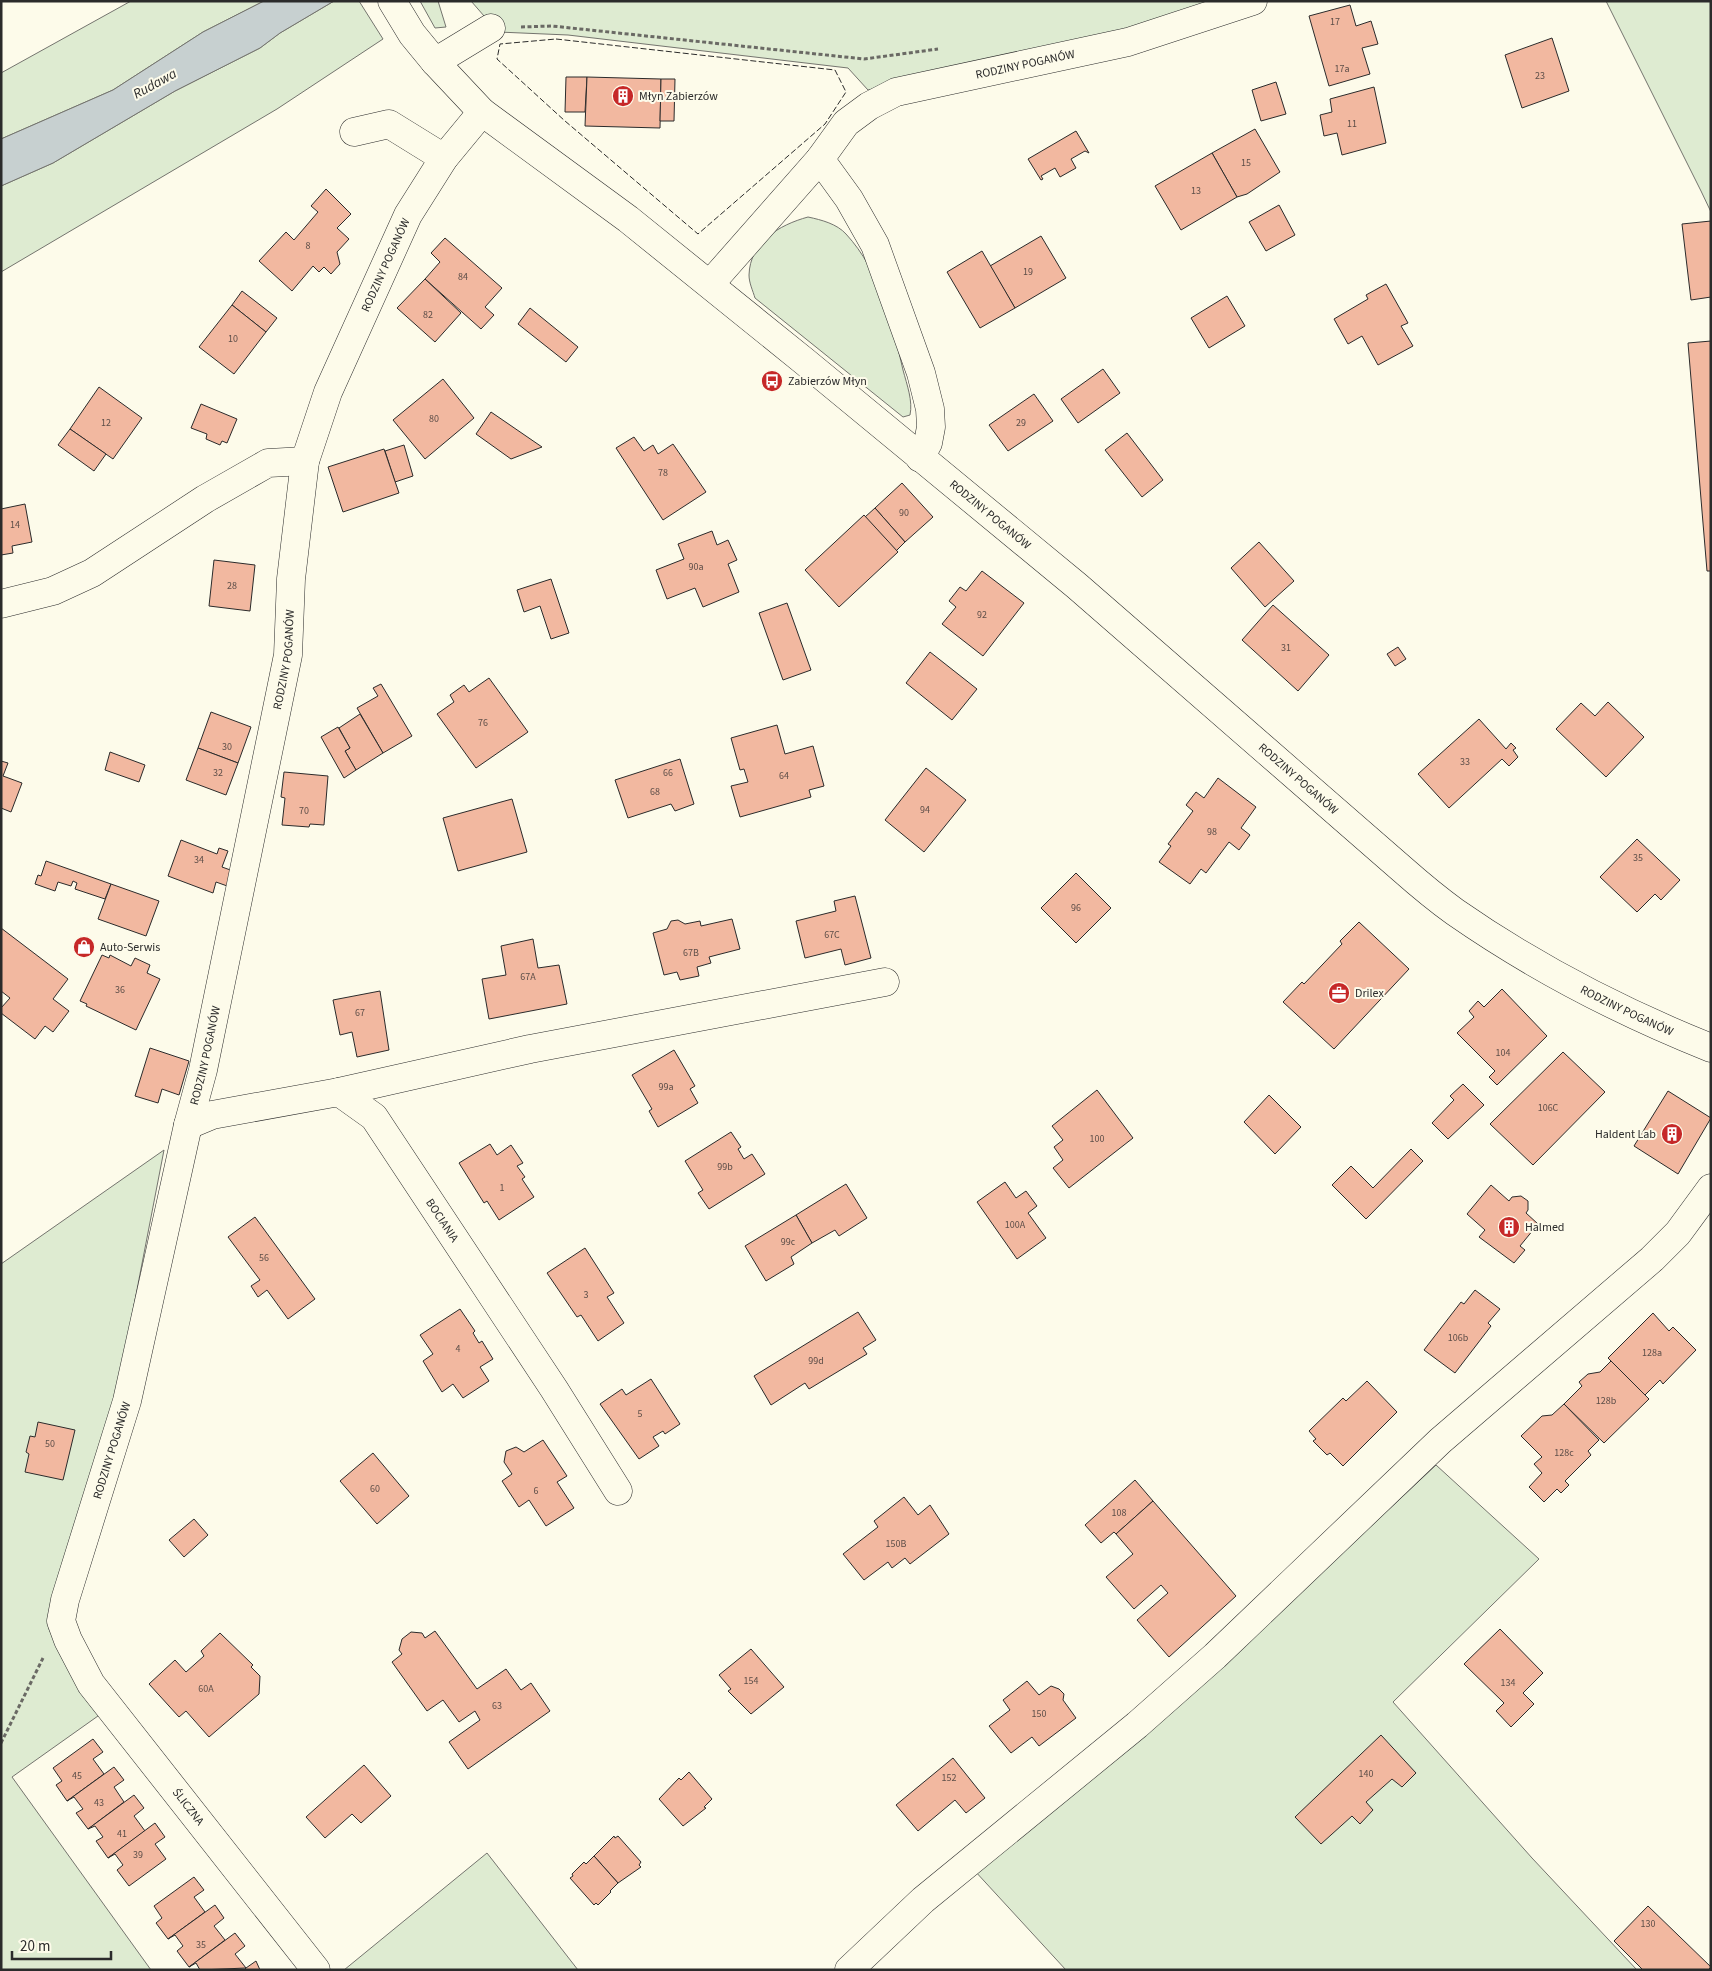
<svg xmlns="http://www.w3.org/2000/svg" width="1712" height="1971" font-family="'Source Sans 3',sans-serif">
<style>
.green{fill:#deebd1;stroke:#74746e}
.water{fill:#c7d0d0;stroke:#74746e}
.building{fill:#f2b8a0;stroke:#2b2b2b}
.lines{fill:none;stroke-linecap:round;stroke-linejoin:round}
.minor-casing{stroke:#2b2b2b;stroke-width:29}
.path{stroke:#6a6964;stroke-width:3;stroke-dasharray:4 2.5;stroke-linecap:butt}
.minor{stroke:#fdfbea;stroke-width:28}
.fence{stroke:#2b2b2b;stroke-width:1;stroke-dasharray:6 2.5;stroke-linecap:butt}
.labels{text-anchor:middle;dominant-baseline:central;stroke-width:4;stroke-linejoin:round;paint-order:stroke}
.number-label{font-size:10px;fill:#5d4e48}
.street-label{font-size:12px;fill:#2b2b2b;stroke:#fdfbea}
.poi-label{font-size:12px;fill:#2b2b2b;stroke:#fdfbea;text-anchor:start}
.water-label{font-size:14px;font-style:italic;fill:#2b2b2b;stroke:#fdfbea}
</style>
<rect width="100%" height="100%" fill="#fdfbea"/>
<!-- green -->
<g class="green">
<polygon points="131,1 264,1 203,32 113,90 1,139 1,73"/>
<polygon points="334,1 359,1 383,39 277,109 1,272 1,186 53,163 175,91 260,48 280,33"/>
<polygon points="420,1 438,1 446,27 435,28"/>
<polygon points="471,1 1233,1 969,69 868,90 848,68 568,35 498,32"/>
<polygon points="1606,1 1711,1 1711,212 1701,191"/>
<path d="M808,217C822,220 837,224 846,234C881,272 892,323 903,370C907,385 913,401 910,415L903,417L755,298C753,291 749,283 749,275C750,242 779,225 808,217Z"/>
<polygon points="164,1150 116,1398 49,1629 66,1662 105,1711 12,1777 151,1970 1,1970 1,1264"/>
<polygon points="1436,1465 1539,1559 1393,1702 1532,1858 1637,1970 1066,1970 974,1870 1187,1699"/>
<polygon points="487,1853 578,1970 344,1970"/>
</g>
<!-- water -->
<polygon class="water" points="264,1 334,1 280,33 260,48 175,91 53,163 1,186 1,139 113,90 203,32"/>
<!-- building -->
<g class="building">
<polygon points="1350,5 1356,26 1371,21 1378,44 1362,48 1370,74 1329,86 1309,16"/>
<polygon points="1552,38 1569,91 1522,108 1505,55"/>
<polygon points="566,77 587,77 585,112 565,112"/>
<polygon points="587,77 661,79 660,128 585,126"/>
<polygon points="661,79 675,79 674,121 660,121"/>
<polygon points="1276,82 1286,114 1261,121 1252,90"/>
<polygon points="1374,87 1386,143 1342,155 1337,133 1324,136 1320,115 1332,112 1330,99"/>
<polygon points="1255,129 1280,172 1247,194 1237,197 1212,153"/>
<polygon points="1076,131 1089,153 1085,151 1071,159 1076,168 1060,177 1055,168 1041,176 1043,179 1041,180 1028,159"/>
<polygon points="1212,153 1237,197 1181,230 1155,186"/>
<polygon points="326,189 351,214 337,228 349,239 337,252 340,264 331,274 324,267 319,272 313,266 292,291 259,261 286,232 294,240 318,212 311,206"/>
<polygon points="1279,205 1295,235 1266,251 1249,222"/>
<polygon points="1711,221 1711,297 1691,300 1682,224"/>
<polygon points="1041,236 1066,278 1015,308 990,266"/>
<polygon points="445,238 502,288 485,307 494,315 481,329 425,279 440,262 431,253"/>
<polygon points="982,251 1015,308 980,328 947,272"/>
<polygon points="425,279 461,313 435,342 397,308"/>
<polygon points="1386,284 1408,323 1401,326 1413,346 1378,365 1362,336 1348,344 1334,319 1368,299 1366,295"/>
<polygon points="242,291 277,318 266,332 232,305"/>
<polygon points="1227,296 1245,326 1209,348 1191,318"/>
<polygon points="232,305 266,332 234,374 199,347"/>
<polygon points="530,308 578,347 566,362 518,324"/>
<polygon points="1711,341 1711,571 1707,571 1688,343"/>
<polygon points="1103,369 1120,393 1078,423 1061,399"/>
<polygon points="443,379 474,418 425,459 393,420"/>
<polygon points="99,387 142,418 113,459 70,429"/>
<polygon points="1034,394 1053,421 1008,451 989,425"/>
<polygon points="201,404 237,419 227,443 222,441 220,445 206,439 207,434 191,428"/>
<polygon points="491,412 542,447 511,459 476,434"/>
<polygon points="70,429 106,454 94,471 58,445"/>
<polygon points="1127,433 1163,480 1142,497 1105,450"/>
<polygon points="634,437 644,451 653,445 658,454 673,444 706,492 663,520 616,448"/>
<polygon points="404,445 413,476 395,482 385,451"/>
<polygon points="384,449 399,493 343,512 328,467"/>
<polygon points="902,483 933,517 905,542 875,508"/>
<polygon points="25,504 32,542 12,546 13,553 1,555 1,509"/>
<polygon points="875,508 905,542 896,551 865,517"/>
<polygon points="864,515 898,552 839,607 805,570"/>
<polygon points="712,531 717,545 728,540 737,560 728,564 739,592 703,607 695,588 667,599 656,570 684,559 678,544"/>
<polygon points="1259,542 1294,581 1265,607 1231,568"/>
<polygon points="214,560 255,565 250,611 209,606"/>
<polygon points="982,571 1024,603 983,656 942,624 956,607 949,601 960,587 966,591"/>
<polygon points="551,579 569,633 551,639 540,606 524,612 517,590"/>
<polygon points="787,603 811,670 783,680 759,613"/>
<polygon points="1273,605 1329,655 1298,691 1242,640"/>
<polygon points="1398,647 1406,659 1395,666 1387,654"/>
<polygon points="930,652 977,689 952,720 906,683"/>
<polygon points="489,678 528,732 476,768 437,714 454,702 450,695 464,685 469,692"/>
<polygon points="381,684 412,736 383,753 357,708 378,696 373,688"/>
<polygon points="1608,702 1644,737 1606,777 1556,729 1581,703 1595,716"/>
<polygon points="211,712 251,727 238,763 198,748"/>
<polygon points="360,714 383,753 356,770 345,751 350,748 339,728"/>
<polygon points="1479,719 1506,749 1511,743 1516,748 1513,750 1518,757 1509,766 1502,759 1449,808 1418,774"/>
<polygon points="777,725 785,754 813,746 824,786 809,790 811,797 740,817 731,786 748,782 744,769 740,770 731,738"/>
<polygon points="338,727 350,748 345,751 356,770 344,778 321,737"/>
<polygon points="198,748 238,763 226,795 186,780"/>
<polygon points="110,752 145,765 139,782 105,770"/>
<polygon points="680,759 694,804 675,811 671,804 628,818 615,780"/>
<polygon points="1,761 8,763 3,776 22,783 11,812 1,808"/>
<polygon points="926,768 966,800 924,852 885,820"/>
<polygon points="284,772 328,776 324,825 310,824 309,827 282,825 285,798 281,797"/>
<polygon points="1218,778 1256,807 1241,828 1250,835 1239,850 1229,842 1206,873 1201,869 1190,884 1159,862 1171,846 1168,844 1193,811 1186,805 1196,792 1204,798"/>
<polygon points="512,799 527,852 458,871 443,818"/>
<polygon points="1637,839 1680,880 1661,900 1655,894 1637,912 1600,877"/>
<polygon points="181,840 217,854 219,848 228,851 222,867 236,872 230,887 216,882 213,893 168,876"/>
<polygon points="46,861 111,884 105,899 75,889 77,883 73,881 71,886 58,882 55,891 35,884 38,875 41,876"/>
<polygon points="1076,873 1111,908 1076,943 1041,908"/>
<polygon points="111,884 159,901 146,936 98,919"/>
<polygon points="855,896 871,958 845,965 841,949 805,958 796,921 836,911 834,901"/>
<polygon points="732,919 740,949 709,957 711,963 697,967 699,976 680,980 677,972 664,975 653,933 667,929 671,921 678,920 685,924 700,921 701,926"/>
<polygon points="1359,922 1409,969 1334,1049 1283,1002 1302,982 1304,984 1342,944 1340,941"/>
<polygon points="1,928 68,979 53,999 69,1011 53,1032 45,1026 35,1039 1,1013 1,1008 10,998 1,991"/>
<polygon points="533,939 538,968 559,965 567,1004 489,1019 482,979 506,975 501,946"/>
<polygon points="102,955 109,958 110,955 131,966 135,958 150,965 147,973 160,979 136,1030 86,1006 87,1004 80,1001"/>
<polygon points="1502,989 1547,1036 1497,1085 1489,1077 1495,1071 1457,1033 1474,1017 1469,1011 1478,1001 1484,1007"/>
<polygon points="380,991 389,1050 357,1057 352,1032 340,1035 333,1000"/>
<polygon points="150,1048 189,1061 179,1095 162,1089 158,1103 135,1096"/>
<polygon points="674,1050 695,1086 690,1089 698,1103 658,1127 649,1111 652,1109 632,1075"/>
<polygon points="1563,1052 1605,1092 1533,1165 1490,1124"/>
<polygon points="1463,1084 1484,1105 1448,1139 1432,1123 1454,1100 1450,1096"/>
<polygon points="1097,1090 1133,1138 1069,1188 1053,1168 1063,1160 1054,1147 1063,1140 1052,1126"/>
<polygon points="1668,1091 1711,1118 1678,1174 1634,1146"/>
<polygon points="1269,1095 1301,1127 1275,1154 1244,1122"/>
<polygon points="731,1132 741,1147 738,1149 744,1159 752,1154 765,1174 709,1209 698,1193 703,1190 685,1161"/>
<polygon points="490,1144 497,1155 511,1145 523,1163 517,1166 525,1177 522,1179 534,1197 499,1220 487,1201 484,1203 459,1163"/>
<polygon points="1411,1149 1423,1161 1366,1219 1332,1185 1351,1166 1373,1188"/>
<polygon points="1005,1182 1016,1198 1026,1191 1037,1206 1028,1213 1046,1238 1017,1259 977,1202"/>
<polygon points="846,1184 867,1218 839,1236 835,1230 812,1243 796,1215"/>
<polygon points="1491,1185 1509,1201 1512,1197 1521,1196 1528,1201 1528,1210 1526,1213 1538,1224 1520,1246 1525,1250 1514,1263 1479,1237 1485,1230 1467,1214"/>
<polygon points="796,1215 812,1243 791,1257 794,1264 766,1281 745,1246"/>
<polygon points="255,1217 315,1299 288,1319 267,1290 258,1297 251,1286 260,1280 228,1237"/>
<polygon points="585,1248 614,1293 607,1297 624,1323 598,1341 581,1315 577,1317 547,1273"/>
<polygon points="1475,1290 1500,1309 1488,1323 1491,1326 1455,1373 1424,1350 1461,1302 1464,1304"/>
<polygon points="460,1309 475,1331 473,1333 479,1343 482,1341 493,1359 480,1367 489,1381 463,1398 453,1384 442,1392 423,1361 433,1354 420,1335"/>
<polygon points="858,1312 876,1340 863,1348 867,1354 809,1389 805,1383 771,1405 754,1376"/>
<polygon points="1653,1313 1669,1331 1673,1327 1696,1350 1663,1384 1660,1380 1645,1395 1608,1358"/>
<polygon points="1611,1361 1649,1399 1604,1443 1564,1404 1582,1386 1579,1382 1588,1374 1600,1372"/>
<polygon points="651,1379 680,1424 665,1434 663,1431 653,1437 659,1446 639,1459 600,1404 622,1389 626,1395"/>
<polygon points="1367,1381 1397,1412 1343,1466 1330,1453 1327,1455 1313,1441 1316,1439 1309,1431 1343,1398 1346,1401"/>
<polygon points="1564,1404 1599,1440 1588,1451 1591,1455 1565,1481 1569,1485 1561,1493 1557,1489 1544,1502 1529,1487 1542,1473 1534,1464 1542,1457 1521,1436 1542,1416 1552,1415"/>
<polygon points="38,1422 75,1430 63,1480 25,1472 29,1454 26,1452 30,1436 35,1437"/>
<polygon points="543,1440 567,1476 557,1482 574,1508 546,1526 529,1500 519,1507 502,1481 512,1474 504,1462 506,1451 516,1447 524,1452"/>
<polygon points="373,1453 409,1496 377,1524 340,1481"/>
<polygon points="1135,1480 1153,1501 1116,1534 1114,1532 1101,1543 1085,1525"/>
<polygon points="904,1497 918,1515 930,1505 949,1534 910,1564 905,1558 892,1568 888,1562 864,1580 843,1554 878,1527 874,1521"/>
<polygon points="1153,1501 1236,1596 1169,1657 1137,1620 1168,1593 1161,1585 1134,1609 1106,1577 1133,1554 1116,1534"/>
<polygon points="194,1519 208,1535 184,1557 169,1540"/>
<polygon points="1500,1629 1543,1673 1523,1693 1534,1704 1511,1727 1496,1711 1504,1703 1464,1664"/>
<polygon points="435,1631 477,1689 506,1669 521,1690 531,1683 550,1711 468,1769 449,1742 480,1720 475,1711 459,1722 443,1700 427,1711 392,1662 402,1654 399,1650 402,1639 411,1632 422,1633 425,1638"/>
<polygon points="220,1633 253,1665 251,1667 260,1676 259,1694 209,1737 186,1711 179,1717 149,1684 175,1660 186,1672 204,1656 201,1651"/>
<polygon points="751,1649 784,1687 751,1714 728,1691 731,1689 719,1675"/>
<polygon points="1027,1681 1039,1695 1051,1686 1059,1689 1064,1694 1063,1700 1076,1718 1039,1746 1032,1737 1011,1753 989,1726 1010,1710 1003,1700"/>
<polygon points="1381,1735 1416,1773 1402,1787 1392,1779 1366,1802 1373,1810 1360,1824 1352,1816 1321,1844 1295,1817"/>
<polygon points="93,1739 103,1752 93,1759 104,1774 67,1801 56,1785 62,1781 53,1768"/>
<polygon points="953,1758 985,1798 966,1813 955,1800 918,1831 896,1805"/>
<polygon points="364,1765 391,1796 361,1823 352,1814 325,1838 306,1817"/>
<polygon points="114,1767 124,1780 114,1787 124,1802 88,1829 76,1813 83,1809 74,1797 67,1801"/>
<polygon points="689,1772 712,1799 704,1807 706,1808 683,1826 659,1799 679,1778 681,1780"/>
<polygon points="134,1795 144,1808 134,1816 145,1831 108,1858 96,1841 103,1837 95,1826 88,1829"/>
<polygon points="155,1823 165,1837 155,1844 166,1859 129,1886 117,1870 123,1865 115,1854 108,1858"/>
<polygon points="614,1836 615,1838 618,1836 641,1862 639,1865 641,1867 618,1883 594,1856"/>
<polygon points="594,1856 618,1883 610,1891 611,1892 598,1905 596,1903 594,1905 570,1878 573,1876 572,1874 584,1862 586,1864"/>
<polygon points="194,1877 204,1890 194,1897 205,1912 168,1939 156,1923 162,1918 154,1906"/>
<polygon points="215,1905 224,1918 214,1926 225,1940 189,1967 177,1951 183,1946 175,1935 168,1939"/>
<polygon points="1648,1906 1711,1967 1708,1970 1643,1970 1614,1941"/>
<polygon points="235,1933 245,1946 235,1954 246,1968 200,1970 196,1963 189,1967"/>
<polygon points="256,1961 260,1970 244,1970 246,1968"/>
</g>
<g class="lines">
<!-- minor casing -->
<g class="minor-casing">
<g id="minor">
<path id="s1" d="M392,1L412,34L435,62L482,112L628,219L804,361L1077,586L1402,869C1419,884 1437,899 1455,912C1534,967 1621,1012 1711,1048"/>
<polyline points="435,62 491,28"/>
<polyline points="354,132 389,124 444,158"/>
<polyline points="820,159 849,199 875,245 921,373 930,409 931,427 928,443 920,458"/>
<path id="s2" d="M710,284L820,159L846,123L869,106L896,92L1128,42L1253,1"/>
<polyline points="1,604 53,591 92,573 205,499 268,463 305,461"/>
<polyline points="339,1092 530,1049 885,982"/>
<path id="s3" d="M188,1125L212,1115L339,1092L374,1117L554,1389L618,1491"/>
<path id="s4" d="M316,1970L91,1684L68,1640L61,1621L65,1600L127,1401L188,1125L203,1070L288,655L291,579L305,461L328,392L408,215L444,158L482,112"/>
<polyline points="849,1970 923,1900 1137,1725 1215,1656 1440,1441 1652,1259 1678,1233 1711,1188"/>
</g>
</g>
<!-- path -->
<g class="path">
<polyline points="521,27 552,26 864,59 938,49"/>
<polyline points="1,1743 43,1658"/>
</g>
<!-- minor -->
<use href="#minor" class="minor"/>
<!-- fence -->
<polygon class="fence" points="556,39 835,70 846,92 825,124 698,234 565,121 497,59 500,44"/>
</g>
<!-- icons -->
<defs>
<g id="building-disc" transform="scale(1.125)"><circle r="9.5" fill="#c62828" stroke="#fdfbea"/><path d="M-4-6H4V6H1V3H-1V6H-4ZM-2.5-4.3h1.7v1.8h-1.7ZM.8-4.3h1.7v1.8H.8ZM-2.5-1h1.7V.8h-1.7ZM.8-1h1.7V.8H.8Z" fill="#fff"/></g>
<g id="bus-disc" transform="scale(1.125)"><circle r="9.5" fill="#c62828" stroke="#fdfbea"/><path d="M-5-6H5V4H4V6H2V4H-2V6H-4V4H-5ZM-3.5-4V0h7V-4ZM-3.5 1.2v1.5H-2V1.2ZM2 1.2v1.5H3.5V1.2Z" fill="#fff"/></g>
<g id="shop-disc" transform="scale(1.125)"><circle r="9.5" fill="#c62828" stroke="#fdfbea"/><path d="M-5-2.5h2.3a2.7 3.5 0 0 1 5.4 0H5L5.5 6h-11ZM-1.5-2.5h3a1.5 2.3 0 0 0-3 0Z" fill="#fff"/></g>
<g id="office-disc" transform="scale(1.125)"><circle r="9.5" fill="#c62828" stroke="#fdfbea"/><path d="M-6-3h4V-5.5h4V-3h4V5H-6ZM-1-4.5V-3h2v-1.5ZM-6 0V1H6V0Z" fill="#fff"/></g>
</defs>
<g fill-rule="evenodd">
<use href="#building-disc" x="623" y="96"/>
<use href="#bus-disc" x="772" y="381"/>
<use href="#shop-disc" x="84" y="947"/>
<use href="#office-disc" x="1339" y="993"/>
<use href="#building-disc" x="1672" y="1134"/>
<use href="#building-disc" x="1509" y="1227"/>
</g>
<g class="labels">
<!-- number labels -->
<g class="number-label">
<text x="1335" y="22">17</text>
<text x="1342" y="69">17a</text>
<text x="1540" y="76">23</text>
<text x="1352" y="124">11</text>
<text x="1246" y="163">15</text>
<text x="1196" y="191">13</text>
<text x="308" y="246">8</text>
<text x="1028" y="272">19</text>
<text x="463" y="277">84</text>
<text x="428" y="315">82</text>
<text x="233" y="339">10</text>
<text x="434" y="419">80</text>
<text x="106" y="423">12</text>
<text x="1021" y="423">29</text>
<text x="663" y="473">78</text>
<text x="904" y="513">90</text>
<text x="15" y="525">14</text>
<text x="696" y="567">90a</text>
<text x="232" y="586">28</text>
<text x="982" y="615">92</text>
<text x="1286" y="648">31</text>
<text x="483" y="723">76</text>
<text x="227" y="747">30</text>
<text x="1465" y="762">33</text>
<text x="218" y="773">32</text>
<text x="668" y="773">66</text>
<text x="784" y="776">64</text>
<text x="655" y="792">68</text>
<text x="925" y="810">94</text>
<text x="304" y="811">70</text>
<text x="1212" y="832">98</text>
<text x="1638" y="858">35</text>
<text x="199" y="860">34</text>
<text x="1076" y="908">96</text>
<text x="832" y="935">67C</text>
<text x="691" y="953">67B</text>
<text x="528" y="977">67A</text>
<text x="120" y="990">36</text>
<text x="360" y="1013">67</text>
<text x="1503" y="1053">104</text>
<text x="666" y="1087">99a</text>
<text x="1548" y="1108">106C</text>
<text x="1097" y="1139">100</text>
<text x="725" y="1167">99b</text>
<text x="502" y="1188">1</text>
<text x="1015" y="1225">100A</text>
<text x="788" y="1242">99c</text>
<text x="264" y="1258">56</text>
<text x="586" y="1295">3</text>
<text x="1458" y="1338">106b</text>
<text x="458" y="1349">4</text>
<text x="1652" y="1353">128a</text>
<text x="816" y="1361">99d</text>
<text x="1606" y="1401">128b</text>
<text x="640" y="1414">5</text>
<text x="50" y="1444">50</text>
<text x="1564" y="1453">128c</text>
<text x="375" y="1489">60</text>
<text x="536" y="1491">6</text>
<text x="1119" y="1513">108</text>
<text x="896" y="1544">150B</text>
<text x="751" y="1681">154</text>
<text x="1508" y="1683">134</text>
<text x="206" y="1689">60A</text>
<text x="497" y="1706">63</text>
<text x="1039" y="1714">150</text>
<text x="1366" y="1774">140</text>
<text x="77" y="1776">45</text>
<text x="949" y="1778">152</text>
<text x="99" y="1803">43</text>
<text x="122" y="1834">41</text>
<text x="138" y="1855">39</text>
<text x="1648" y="1924">130</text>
<text x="201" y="1945">35</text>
</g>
<!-- street labels -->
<g class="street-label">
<text stroke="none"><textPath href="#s2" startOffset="402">RODZINY POGANÓW</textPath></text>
<text stroke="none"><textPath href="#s4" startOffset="1834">RODZINY POGANÓW</textPath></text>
<text stroke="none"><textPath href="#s1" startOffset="792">RODZINY POGANÓW</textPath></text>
<text stroke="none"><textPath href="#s4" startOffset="1422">RODZINY POGANÓW</textPath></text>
<text stroke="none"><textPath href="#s1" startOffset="1198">RODZINY POGANÓW</textPath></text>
<text stroke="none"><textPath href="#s1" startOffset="1602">RODZINY POGANÓW</textPath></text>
<text stroke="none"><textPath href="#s4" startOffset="1018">RODZINY POGANÓW</textPath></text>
<text stroke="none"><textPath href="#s3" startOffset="322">BOCIANIA</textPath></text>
<text stroke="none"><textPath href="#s4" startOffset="612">RODZINY POGANÓW</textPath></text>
<text transform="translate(188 1807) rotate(52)">ŚLICZNA</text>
</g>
<!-- poi labels -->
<g class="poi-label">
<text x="639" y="96">Młyn Zabierzów</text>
<text x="788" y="381">Zabierzów Młyn</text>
<text x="100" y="947">Auto-Serwis</text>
<text x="1355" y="993">Drilex</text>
<text x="1656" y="1134" text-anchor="end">Haldent Lab</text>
<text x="1525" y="1227">Halmed</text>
</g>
<!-- water labels -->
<g class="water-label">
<text transform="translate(155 84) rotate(-29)">Rudawa</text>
</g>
</g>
<!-- border -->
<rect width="1712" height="1971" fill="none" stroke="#2b2b2b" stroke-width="5"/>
<!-- scale -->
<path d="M12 1951v8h99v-8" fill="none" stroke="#2b2b2b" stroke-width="2.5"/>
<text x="20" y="1951" font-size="15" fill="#2b2b2b" stroke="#fdfbea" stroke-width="4" paint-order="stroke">20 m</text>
</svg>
